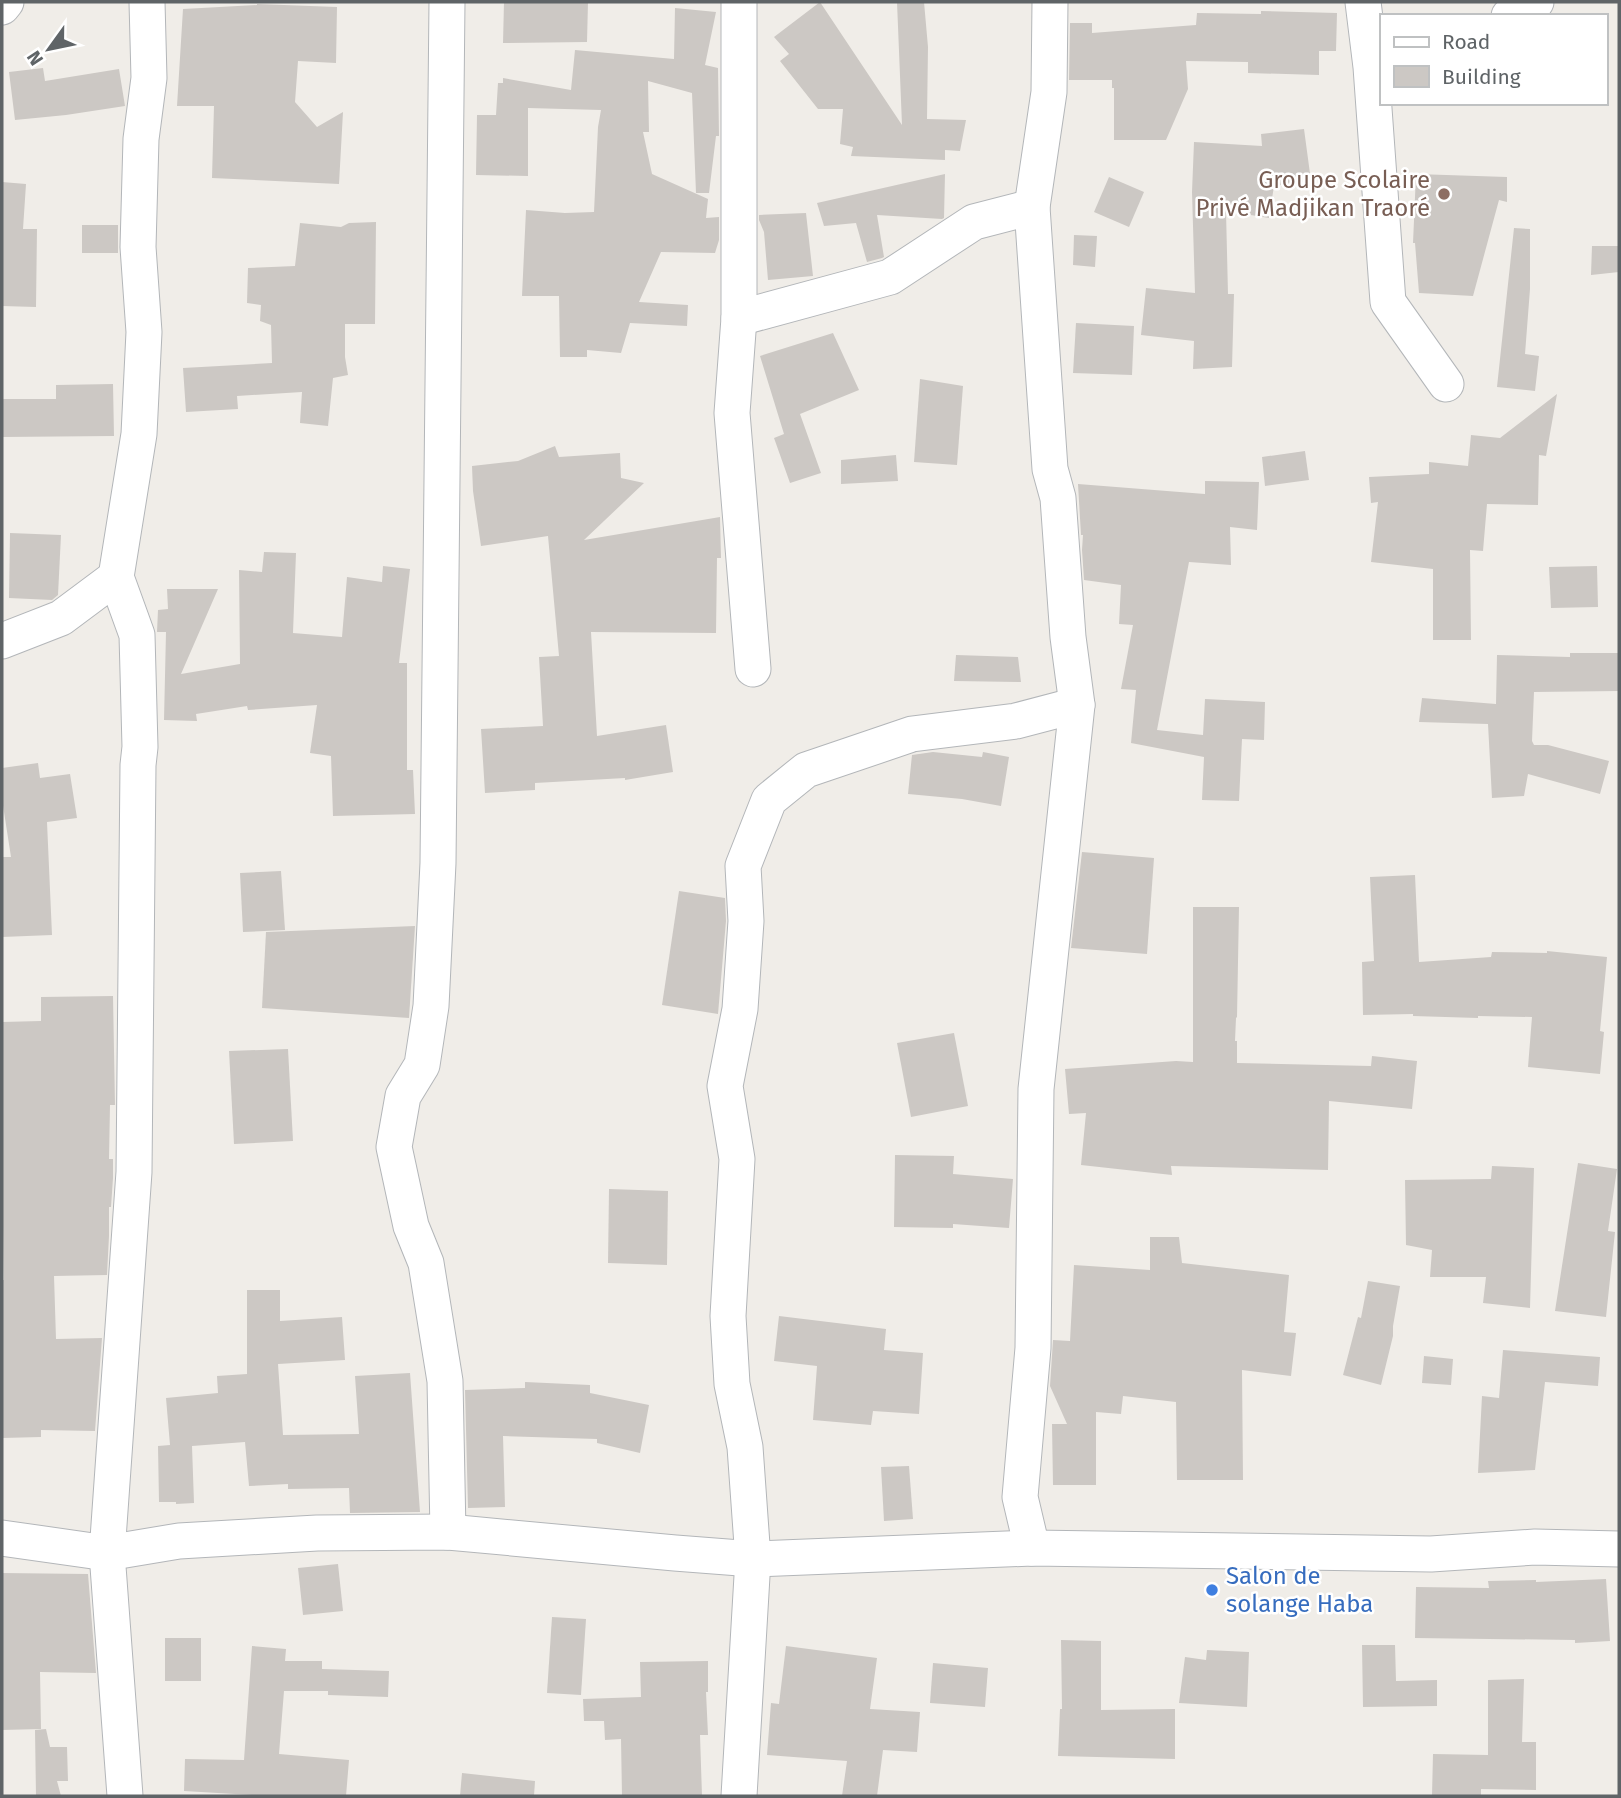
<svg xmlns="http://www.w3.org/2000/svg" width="1621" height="1798" font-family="'Fira Sans',sans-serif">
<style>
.building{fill:#ccc8c4}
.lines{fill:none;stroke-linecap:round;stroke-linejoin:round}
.street-casing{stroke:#b3b6b9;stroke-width:37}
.street{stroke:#fff;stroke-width:35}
.education-dot{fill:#8d6e63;stroke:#fff;stroke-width:2.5}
.shop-dot{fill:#3f7fe0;stroke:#fff;stroke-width:2.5}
.labels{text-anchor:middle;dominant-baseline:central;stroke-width:5;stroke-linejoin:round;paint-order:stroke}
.education-label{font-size:24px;fill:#785e54;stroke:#fff;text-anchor:end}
.shop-label{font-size:24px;fill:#366cbe;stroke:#fff;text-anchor:start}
</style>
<rect width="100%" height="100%" fill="#f0ede8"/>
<!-- building -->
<g class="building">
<polygon points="504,2 588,2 587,42 503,43"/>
<polygon points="820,2 902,125 897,2 924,2 928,47 927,119 966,120 960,151 945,150 945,160 851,156 853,147 840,144 843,109 818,109 780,61 789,54 774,37"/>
<polygon points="257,4 337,7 336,63 298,61 295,102 317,127 343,112 339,184 212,178 214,106 177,106 183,9 257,5"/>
<polygon points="675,8 716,12 705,65 718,68 719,136 716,136 709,193 696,193 692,93 648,81 649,132 643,132 652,174 708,199 706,218 719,217 719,240 715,253 661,252 639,302 688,305 687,326 630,323 621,353 587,350 587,357 560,357 559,296 522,296 526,210 565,213 594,212 598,127 601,110 528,108 528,176 476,175 477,115 496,115 498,83 503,83 503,78 571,90 575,50 674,59"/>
<polygon points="1261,11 1337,13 1336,51 1319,51 1319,75 1248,73 1248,62 1186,61 1188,89 1166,140 1114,140 1114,88 1112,88 1112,80 1069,80 1070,23 1092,23 1092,33 1196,25 1197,13 1261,14"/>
<polygon points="43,68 45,81 119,69 125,106 66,115 15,120 9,72"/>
<polygon points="1304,129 1311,181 1274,186 1269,218 1226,211 1228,294 1234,294 1232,367 1193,369 1194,341 1141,335 1146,288 1195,293 1192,192 1194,142 1262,146 1261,134"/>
<polygon points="945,174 944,218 942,219 877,215 884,257 882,258 867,262 856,223 824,226 817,203"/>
<polygon points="1416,174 1507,177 1507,202 1499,200 1473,296 1419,293 1415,243 1413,243"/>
<polygon points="1109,177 1144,192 1129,227 1094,212"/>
<polygon points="2,182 26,184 23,229 37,229 36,307 2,306"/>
<polygon points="806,213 813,276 768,280 764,232 759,220 759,215"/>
<polygon points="376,222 375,324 345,324 345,357 348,375 333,378 328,426 300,423 302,392 237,396 238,409 186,412 183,368 272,363 271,325 260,321 261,305 247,303 248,268 295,266 300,223 341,227 349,223"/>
<rect x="82" y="225" width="36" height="28"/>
<polygon points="1514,228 1530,229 1530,289 1525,354 1539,356 1535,391 1497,387"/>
<polygon points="1074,235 1097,236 1095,267 1073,265"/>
<polygon points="1592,246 1619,246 1619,272 1591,275"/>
<polygon points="1076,323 1134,326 1132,375 1073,373"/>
<polygon points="833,333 859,390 800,414 821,473 790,483 774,438 784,434 760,356"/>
<polygon points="920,379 963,386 957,465 914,462"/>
<polygon points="113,384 114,436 2,437 2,399 56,399 56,385"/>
<polygon points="1557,394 1546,456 1539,455 1538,505 1487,504 1483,551 1470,550 1471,640 1433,640 1433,569 1371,562 1378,502 1371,503 1369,477 1429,474 1429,462 1468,466 1471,435 1500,438"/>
<polygon points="555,446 559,457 620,453 621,478 644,483 584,540 720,517 721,558 717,558 716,633 591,632 597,736 666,725 673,772 625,780 625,778 535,783 535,790 485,793 481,729 543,726 539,657 559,656 548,536 481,546 473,491 472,466 518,461"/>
<polygon points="1305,451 1309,480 1265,486 1262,457"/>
<polygon points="896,455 898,481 841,484 841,460"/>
<polygon points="1205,481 1259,482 1257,530 1230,527 1231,565 1189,562 1157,730 1203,735 1205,699 1265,702 1264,740 1242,739 1239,801 1202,800 1204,757 1131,743 1136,690 1121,689 1133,625 1119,624 1121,585 1084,580 1082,550 1083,535 1081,535 1078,484 1205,494"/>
<polygon points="10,533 61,535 58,595 52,600 9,598"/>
<polygon points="264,552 296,553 293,633 342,637 347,577 382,582 383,566 410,569 399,663 407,663 407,770 413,770 415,814 333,816 331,756 310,753 317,705 248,710 247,706 196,714 197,721 164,720 166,632 157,632 158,610 168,609 167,589 218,589 181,674 240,664 239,570 262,572"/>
<polygon points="1597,566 1598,607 1551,608 1549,567"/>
<polygon points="1570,653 1619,653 1619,691 1534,692 1532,741 1534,745 1548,745 1609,761 1600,794 1528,774 1524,796 1492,798 1488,724 1419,722 1422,698 1496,704 1497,655 1570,657"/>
<polygon points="956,655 1018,657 1021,682 954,681"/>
<polygon points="933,752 982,757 983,752 1009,757 1001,806 962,799 908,794 912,755"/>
<polygon points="38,763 40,778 70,774 77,818 47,822 52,935 2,937 2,857 11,857 2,799 2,768"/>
<polygon points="1082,852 1154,858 1147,954 1071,948"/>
<polygon points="281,871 285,930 243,932 240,873"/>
<polygon points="1415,875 1419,962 1491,957 1492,952 1547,953 1547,951 1607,957 1600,1031 1604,1032 1600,1074 1528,1067 1532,1017 1478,1016 1478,1018 1413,1016 1413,1014 1363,1015 1362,962 1374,961 1370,877"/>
<polygon points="679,891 725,898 726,921 718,1014 662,1005"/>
<polygon points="1193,907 1239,907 1237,1017 1236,1018 1235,1041 1237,1041 1237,1063 1371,1066 1372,1056 1417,1061 1412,1109 1329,1101 1328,1170 1171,1166 1172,1175 1081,1165 1086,1113 1069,1114 1065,1069 1176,1061 1193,1062"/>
<polygon points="415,926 409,1018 262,1008 266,932"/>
<polygon points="113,996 115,1105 110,1105 109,1159 113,1159 113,1178 111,1207 109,1207 109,1236 107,1275 54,1276 56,1339 102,1338 95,1431 41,1430 41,1437 2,1438 2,1280 4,1280 2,1170 2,1136 3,1136 2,1022 41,1021 41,997"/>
<polygon points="954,1033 968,1106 911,1117 897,1043"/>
<polygon points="288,1049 293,1141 234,1144 229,1051"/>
<polygon points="895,1155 954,1156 953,1174 1013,1179 1009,1228 953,1224 953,1228 894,1227"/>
<polygon points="1578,1163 1617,1169 1608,1231 1615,1232 1606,1317 1555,1311"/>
<polygon points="1492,1166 1534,1168 1530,1308 1483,1303 1486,1277 1430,1277 1432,1250 1406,1245 1405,1180 1491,1179"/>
<polygon points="609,1189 668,1191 667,1265 608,1263"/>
<polygon points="1150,1237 1179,1237 1182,1263 1289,1275 1284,1332 1296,1333 1291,1376 1242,1370 1243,1480 1177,1480 1176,1402 1123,1396 1121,1414 1096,1412 1096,1485 1053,1485 1052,1424 1067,1424 1050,1386 1053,1340 1070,1341 1074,1265 1150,1270"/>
<polygon points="1368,1281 1400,1286 1393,1326 1393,1336 1381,1385 1343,1375 1358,1317 1361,1318"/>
<polygon points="247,1290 280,1290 280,1321 342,1317 345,1360 278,1364 283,1435 359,1434 355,1376 410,1373 420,1512 350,1513 349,1488 288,1489 288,1484 249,1486 245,1442 192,1446 194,1503 176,1504 176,1502 159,1502 158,1446 170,1445 166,1398 218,1393 217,1376 247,1374"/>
<polygon points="779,1316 886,1329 884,1350 923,1353 919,1414 873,1411 871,1425 813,1420 817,1366 774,1361"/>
<polygon points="1503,1350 1600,1357 1598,1386 1545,1382 1535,1470 1478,1473 1482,1396 1499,1398"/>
<polygon points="1424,1356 1453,1359 1451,1385 1422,1383"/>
<polygon points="525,1382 590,1385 590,1393 649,1405 640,1453 597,1443 597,1439 503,1436 505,1507 468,1508 465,1390 525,1388"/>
<polygon points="909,1466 913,1519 884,1521 881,1467"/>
<polygon points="338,1564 343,1611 303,1615 298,1568"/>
<polygon points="2,1573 88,1574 96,1673 40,1672 41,1729 2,1730"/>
<polygon points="1606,1579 1610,1641 1575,1643 1575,1640 1415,1638 1416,1587 1489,1588 1488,1581 1536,1580 1536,1582"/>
<polygon points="552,1617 586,1619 581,1695 547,1693"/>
<rect x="165" y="1638" width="36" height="43"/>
<polygon points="1061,1640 1101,1641 1101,1710 1175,1709 1175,1759 1058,1756 1060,1709 1062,1709"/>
<polygon points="1362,1645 1395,1645 1396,1681 1437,1680 1437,1706 1363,1707"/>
<polygon points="252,1646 286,1649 285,1661 322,1661 322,1669 389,1671 388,1697 328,1695 328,1691 284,1691 279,1754 349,1760 346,1796 270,1796 184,1791 185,1759 244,1760"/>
<polygon points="786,1646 877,1658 870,1709 920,1712 917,1752 883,1750 877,1796 842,1796 847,1761 767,1755 771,1703 779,1704"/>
<polygon points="1207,1650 1249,1652 1247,1707 1179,1703 1185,1657 1206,1660"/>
<polygon points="708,1661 708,1692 706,1692 708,1735 700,1735 702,1796 622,1796 621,1739 605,1740 604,1721 584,1721 583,1699 641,1697 640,1662"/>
<polygon points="933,1663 988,1668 985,1707 930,1703"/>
<polygon points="1524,1679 1522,1742 1536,1742 1536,1790 1481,1789 1481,1796 1432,1796 1433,1754 1488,1755 1488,1680"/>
<polygon points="46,1729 50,1747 67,1747 68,1781 57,1781 61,1796 36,1796 35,1730"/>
<polygon points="462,1773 535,1781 534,1796 460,1796"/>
</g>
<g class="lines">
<!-- street casing -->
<g class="street-casing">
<g id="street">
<polyline points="447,2 438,863 431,1006 422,1065 403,1096 394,1147 411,1226 426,1263 445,1381 448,1532"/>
<polyline points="739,2 739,318 732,413 753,669"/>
<polyline points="1363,2 1371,67 1388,302 1446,384"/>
<polyline points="2,7 6,2"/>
<polyline points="1509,16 1536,2"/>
<polyline points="739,318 890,277 974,222 1032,207"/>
<polyline points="2,641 61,618 116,577"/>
<polyline points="2,1538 107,1553 179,1541 317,1533 448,1532 675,1553 753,1559 1032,1548 1431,1554 1535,1547 1619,1549"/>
<polyline points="1032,1548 1020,1497 1033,1348 1036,1089 1077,705 1068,637 1058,498 1050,469 1032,207 1049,92 1050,2"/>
<polyline points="125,1796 107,1553 134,1172 138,765 140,747 137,635 116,577 139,434 144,332 138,247 141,139 149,78 147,2"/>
<polyline points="739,1796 753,1559 745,1447 732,1384 728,1316 737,1159 725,1086 740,1009 746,921 743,866 769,800 806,770 912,734 1016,721 1077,705"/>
</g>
</g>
<!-- street -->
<use href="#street" class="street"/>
</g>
<!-- markers -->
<circle class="education-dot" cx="1444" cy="194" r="7"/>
<circle class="shop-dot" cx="1212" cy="1590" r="7"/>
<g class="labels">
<!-- education labels -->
<g class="education-label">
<text x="1430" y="180">Groupe Scolaire<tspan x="1430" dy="28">Privé Madjikan Traoré</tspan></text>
</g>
<!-- shop labels -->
<g class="shop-label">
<text x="1226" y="1576">Salon de<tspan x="1226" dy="28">solange Haba</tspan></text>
</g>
</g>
<!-- border -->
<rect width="1621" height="1798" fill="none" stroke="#5f6467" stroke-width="7"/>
<!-- legend -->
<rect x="1380" y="14" width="228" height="91" fill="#ffffff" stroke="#bfc1c2" stroke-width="2"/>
<rect x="1394" y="37" width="35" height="10" fill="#ffffff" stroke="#bfc1c2" stroke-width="2"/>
<text x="1442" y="49" font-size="21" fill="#5f6467">Road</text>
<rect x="1394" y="66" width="35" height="21" fill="#ccc8c4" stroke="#bfc1c2" stroke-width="2"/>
<text x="1442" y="84" font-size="21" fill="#5f6467">Building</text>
<!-- north arrow -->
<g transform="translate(49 49) rotate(237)" stroke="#ffffff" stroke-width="5" paint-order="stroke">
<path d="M0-5L12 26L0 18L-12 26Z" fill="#5f6467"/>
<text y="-10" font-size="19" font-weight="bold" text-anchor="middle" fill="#5f6467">N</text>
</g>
</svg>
